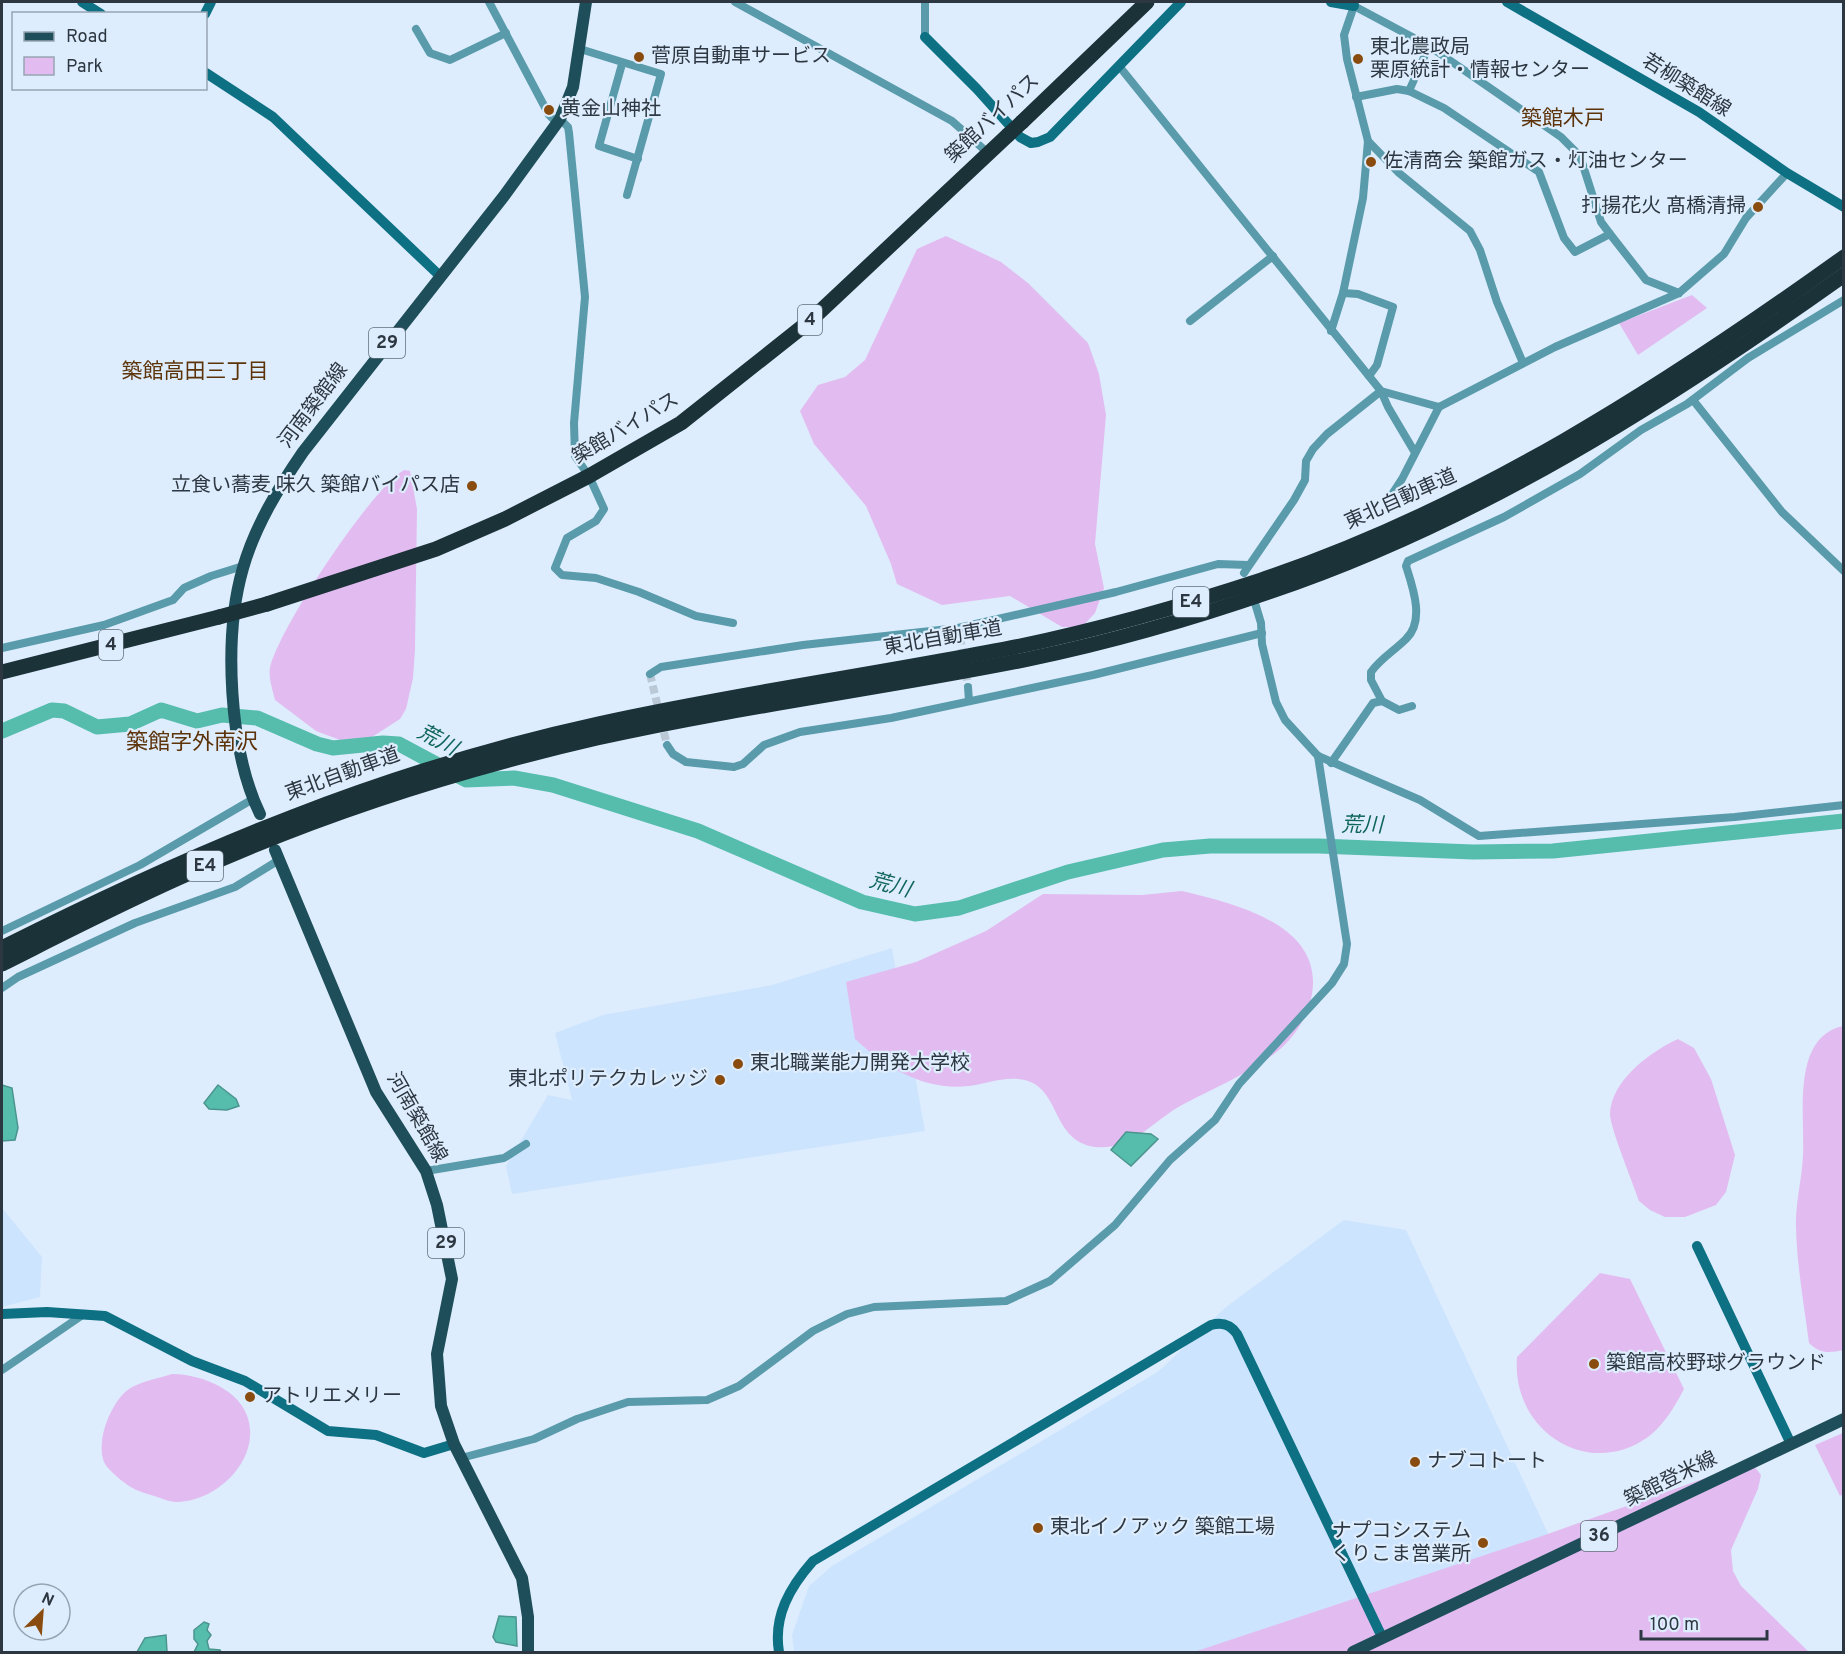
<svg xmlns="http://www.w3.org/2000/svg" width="1845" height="1654" font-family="Overpass,'Noto Sans JP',sans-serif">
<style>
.built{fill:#cce4fd}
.green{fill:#e2bcf0}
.water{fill:#56bdad;stroke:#4a958d;stroke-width:1.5}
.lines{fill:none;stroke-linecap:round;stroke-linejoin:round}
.river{stroke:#56bdad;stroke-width:15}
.street-tunnel{stroke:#bbc9d7;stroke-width:8;stroke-dasharray:8 4;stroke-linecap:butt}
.street{stroke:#599bab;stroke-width:8}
.secondary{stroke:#0d7083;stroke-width:10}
.primary{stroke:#1e4e59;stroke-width:12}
.highway{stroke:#1a3238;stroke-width:15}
.highway-bridge{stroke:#1a3238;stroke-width:15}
.poi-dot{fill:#894c0e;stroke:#deedfd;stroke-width:2}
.labels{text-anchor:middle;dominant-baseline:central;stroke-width:4.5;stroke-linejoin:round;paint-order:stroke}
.shield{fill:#deedfd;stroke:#626e79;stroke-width:1.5}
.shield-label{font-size:18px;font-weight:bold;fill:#2d3741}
.poi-label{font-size:20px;fill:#2d3741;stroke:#deedfd;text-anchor:start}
.street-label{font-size:20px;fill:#2d3741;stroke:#deedfd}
.neighbourhood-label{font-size:21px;fill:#5d330a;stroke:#deedfd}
.water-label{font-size:21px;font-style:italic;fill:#11665b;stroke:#deedfd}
.quarter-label{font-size:22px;fill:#5d330a;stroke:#deedfd}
</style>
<rect width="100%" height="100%" fill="#deedfd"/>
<!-- built -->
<g class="built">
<polygon points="892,948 925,1131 512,1194 506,1166 548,1095 572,1100 555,1033 603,1015 772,985"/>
<polygon points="2,1208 42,1257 40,1297 2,1307"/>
<polygon points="1344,1220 1406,1230 1554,1546 1328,1652 794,1652 792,1635 809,1586 832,1566 1159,1371 1226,1307"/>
</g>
<!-- green -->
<g class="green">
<polygon points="946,236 1001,262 1028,283 1088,343 1099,374 1106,415 1095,544 1104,588 1095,613 1082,627 1062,627 1010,596 942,605 897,584 891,564 866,506 814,444 800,411 818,385 845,377 865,360 917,249"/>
<polygon points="1692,295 1707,308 1638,355 1619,323"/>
<path d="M404,470L410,471L417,509L415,650L413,678L406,709L400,719L372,737L348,743L316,731L275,700C273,691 268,677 270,668C278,630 371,489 404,470Z"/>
<path d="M1182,891C1235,904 1328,925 1311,999C1307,1019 1291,1042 1274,1054C1250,1073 1210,1090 1182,1105C1154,1120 1132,1151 1095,1147C1048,1140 1063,1083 1018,1079C1003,1077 984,1084 969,1086C925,1091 886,1068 855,1039L846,982L916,962L986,931L1043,894L1142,895Z"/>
<path d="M1843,1026L1844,1350C1829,1353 1820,1354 1809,1343C1804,1305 1797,1266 1796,1228C1795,1204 1802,1179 1803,1155C1805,1116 1791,1037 1843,1026Z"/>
<path d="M1678,1039L1694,1048L1711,1079L1735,1155L1726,1192L1716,1205L1685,1217H1665L1650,1210L1639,1201C1634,1185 1609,1125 1610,1113C1612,1080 1650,1052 1678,1039Z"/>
<path d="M1600,1273L1630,1279L1684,1389C1675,1406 1664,1425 1648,1437C1588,1480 1511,1431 1517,1357Z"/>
<path d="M172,1374C203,1374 248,1392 250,1429C253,1467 213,1502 176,1502C169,1502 161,1498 154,1496C145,1493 133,1490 125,1483C119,1479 109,1470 105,1464C94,1442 112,1398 132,1387C144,1381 159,1378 172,1374Z"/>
<polygon points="1843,1433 1843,1494 1840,1496 1815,1445"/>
<polygon points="1742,1465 1754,1466 1761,1475 1758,1489 1731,1550 1733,1571 1741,1586 1809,1652 1194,1652 1542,1536"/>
</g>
<!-- water -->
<g class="water">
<polygon points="2,1085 12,1088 18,1128 15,1140 2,1141"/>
<polygon points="218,1085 236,1099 239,1106 227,1110 209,1109 204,1103"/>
<polygon points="1126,1132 1151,1134 1158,1139 1131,1166 1111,1150"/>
<polygon points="499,1616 516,1617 517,1646 496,1642 493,1637"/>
<polygon points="204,1622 209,1624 207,1630 211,1635 207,1641 209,1649 220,1650 221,1652 194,1652 198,1644 194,1639 194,1630"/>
<polygon points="166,1635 167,1652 137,1652 145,1638"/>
</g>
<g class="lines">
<!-- river -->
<polyline class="river" points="2,731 52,710 64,711 97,727 130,724 161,710 197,721 222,715 257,718 317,744 333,748 383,743 399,744 466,780 514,778 553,785 698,831 862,902 915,914 959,908 1068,872 1163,850 1210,846 1319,846 1473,852 1553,851 1844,821"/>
<!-- street-tunnel -->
<g class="street-tunnel">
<polyline points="960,637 968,687"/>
<polyline points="650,674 667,745"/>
</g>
<!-- street -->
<g class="street">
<polyline points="489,2 549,115 557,123"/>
<polyline points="735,2 952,121 988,153"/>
<polyline points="1354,6 1429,46 1561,137 1580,156 1601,222 1610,234 1646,280 1679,293"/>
<polyline points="416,29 430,53 450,60 506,33"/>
<polyline points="925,37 925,2"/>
<polyline points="580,49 661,74 627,195"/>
<polyline points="622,64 599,146 638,159"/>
<polyline points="1119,66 1381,391 1439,407 1555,347 1679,293 1724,254 1746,218 1787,173"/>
<polyline points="1409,91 1429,46"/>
<polyline points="1356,97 1397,89 1409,91 1444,108 1539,172 1564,238 1575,252 1610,234"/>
<polyline points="560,119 568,127 569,133 585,297 574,423 575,456 589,476 604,509 596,521 567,538 555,568 562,575 596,578 639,592 696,616 733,623"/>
<polyline points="1368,141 1399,173 1470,231 1480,250 1497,302 1523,363"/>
<polyline points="1343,293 1358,294 1393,307 1377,365 1369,376"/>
<polyline points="1190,321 1273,256"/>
<polyline points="1331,331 1343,293 1363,198 1368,141 1347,59 1344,35 1355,3"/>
<polyline points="1693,400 1782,512 1844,571"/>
<polyline points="1389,499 1402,479 1439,407"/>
<polyline points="1244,573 1294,500 1305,480 1306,461 1313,449 1327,434 1381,391 1388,407 1414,451"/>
<polyline points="1255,603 1261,623 1262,644 1276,702 1285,720 1318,756 1420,800 1479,836 1735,817 1844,805"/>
<polyline points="958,628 960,637"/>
<polyline points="2,648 104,625 173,600 184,588 211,576 243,566"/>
<polyline points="650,674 661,667 803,645 958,628 1116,592 1218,564 1248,565"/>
<polyline points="968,687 969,701"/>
<path d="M1382,701L1371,680V672C1380,659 1394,651 1406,639C1425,621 1413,588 1406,566L1408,561L1504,517L1580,474L1641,430L1687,404L1748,358L1844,300"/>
<polyline points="667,745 673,754 686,762 734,767 743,764 764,745 800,732 891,718 1093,675 1262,633"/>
<polyline points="1331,763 1373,703 1382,701 1399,710 1412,706"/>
<polyline points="2,931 140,865 253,799"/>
<polyline points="2,988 18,977 135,923 235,887 279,860"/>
<polyline points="426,1171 504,1158 526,1144"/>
<polyline points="2,1370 84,1314"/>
<polyline points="461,1458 534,1439 577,1419 628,1402 707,1400 739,1386 813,1331 847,1314 874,1307 1006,1301 1050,1281 1115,1225 1170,1160 1215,1120 1239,1084 1332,983 1344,964 1347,944 1318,756"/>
</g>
<!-- secondary -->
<g class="secondary">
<polyline points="82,2 101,14"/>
<polyline points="1331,2 1354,6"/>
<polyline points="1507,2 1699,112 1787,173 1844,207"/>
<polyline points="205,14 211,2"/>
<polyline points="925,37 977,89 1020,137 1031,143 1038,142 1050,137 1181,2"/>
<polyline points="206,73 273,117 440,276"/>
<polyline points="1697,1246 1791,1444"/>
<polyline points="2,1314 47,1312 105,1316 192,1361 245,1381 328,1431 376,1435 424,1453 454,1444"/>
<path d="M779,1652C773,1616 790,1587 813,1561L1211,1325C1222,1322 1230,1324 1237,1334L1382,1637"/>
</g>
<!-- primary -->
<g class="primary">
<path d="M260,814C229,750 223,637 243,568C255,526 279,487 303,452L504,196L560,119L573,87L586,2"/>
<polyline points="275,850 376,1092 426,1171 437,1205 452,1279 437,1354 441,1406 454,1444 522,1578 528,1617 528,1652"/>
<polyline points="1353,1652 1844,1419"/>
</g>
<!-- highway -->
<g class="highway">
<polyline points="1022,122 1147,2"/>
<polyline points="267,604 436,549 505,519 589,476 681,423 811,320 1008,135"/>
<polyline points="2,672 219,617"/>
<path d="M2,948C197,850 383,771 598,724C738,693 880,674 1020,646C1101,629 1182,606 1261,580C1473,509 1663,387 1844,257"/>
<path d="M2,964C64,933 126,901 190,873C320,814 458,770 597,738C740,706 885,688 1029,659C1110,642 1191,619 1269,592C1479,521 1664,403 1844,275"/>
</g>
<!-- highway-bridge -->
<g class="highway-bridge">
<polyline points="1008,135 1022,122"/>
<polyline points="219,617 267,604"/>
</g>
</g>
<!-- markers -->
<g class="poi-dot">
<circle cx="639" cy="57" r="6"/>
<circle cx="1358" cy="59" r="6"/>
<circle cx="549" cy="110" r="6"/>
<circle cx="1371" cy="162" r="6"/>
<circle cx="1758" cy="207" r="6"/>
<circle cx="472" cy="486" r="6"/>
<circle cx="738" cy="1064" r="6"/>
<circle cx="720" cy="1080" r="6"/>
<circle cx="1594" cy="1364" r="6"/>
<circle cx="250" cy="1397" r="6"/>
<circle cx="1415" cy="1462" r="6"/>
<circle cx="1038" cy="1528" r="6"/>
<circle cx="1483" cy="1543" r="6"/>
</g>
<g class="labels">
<!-- shield labels -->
<g class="shield">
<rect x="798" y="305" width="24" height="30" rx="4.5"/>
<rect x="369" y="328" width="36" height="30" rx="4.5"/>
<rect x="1173" y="587" width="36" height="30" rx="4.5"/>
<rect x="99" y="630" width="24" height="30" rx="4.5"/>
<rect x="187" y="851" width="36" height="30" rx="4.5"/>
<rect x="428" y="1228" width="36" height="30" rx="4.5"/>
<rect x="1581" y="1521" width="36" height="30" rx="4.5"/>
</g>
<g class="shield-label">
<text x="810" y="320">4</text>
<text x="387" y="343">29</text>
<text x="1191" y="602">E4</text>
<text x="111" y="645">4</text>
<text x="205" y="866">E4</text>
<text x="446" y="1243">29</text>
<text x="1599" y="1536">36</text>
</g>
<!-- poi labels -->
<g class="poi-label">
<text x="1370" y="48">東北農政局<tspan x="1370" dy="23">栗原統計・情報センター</tspan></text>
<text x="651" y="57">菅原自動車サービス</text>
<text x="561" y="110">黄金山神社</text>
<text x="1383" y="162">佐清商会 築館ガス・灯油センター</text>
<text x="1746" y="207" text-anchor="end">打揚花火 髙橋清掃</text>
<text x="460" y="486" text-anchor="end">立食い蕎麦 味久 築館バイパス店</text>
<text x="750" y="1064">東北職業能力開発大学校</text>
<text x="708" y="1080" text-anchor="end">東北ポリテクカレッジ</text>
<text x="1606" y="1364">築館高校野球グラウンド</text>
<text x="262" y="1397">アトリエメリー</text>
<text x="1427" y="1462">ナブコトート</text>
<text x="1050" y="1528">東北イノアック 築館工場</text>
<text x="1471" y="1532" text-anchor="end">ナプコシステム<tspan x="1471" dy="23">くりこま営業所</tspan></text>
</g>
<!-- street labels -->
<g class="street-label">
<text transform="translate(1686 86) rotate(32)">若柳築館線</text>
<text transform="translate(993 119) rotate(-43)">築館バイパス</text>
<text transform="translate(314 406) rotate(-53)">河南築館線</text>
<text transform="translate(626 429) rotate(-31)">築館バイパス</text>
<text transform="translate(1401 500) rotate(-24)">東北自動車道</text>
<text transform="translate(943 639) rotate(-10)">東北自動車道</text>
<text transform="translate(343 775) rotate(-20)">東北自動車道</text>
<text transform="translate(416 1118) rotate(60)">河南築館線</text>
<text transform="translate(1671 1480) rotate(-26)">築館登米線</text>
</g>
<!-- neighbourhood labels -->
<g class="neighbourhood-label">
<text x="1563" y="119">築館木戸</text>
<text x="195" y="372">築館高田三丁目</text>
</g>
<!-- water labels -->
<g class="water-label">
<text transform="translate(437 741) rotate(28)">荒川</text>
<text transform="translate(1362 826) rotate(1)">荒川</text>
<text transform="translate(890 886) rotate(15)">荒川</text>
</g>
<!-- quarter labels -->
<g class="quarter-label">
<text x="192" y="743">築館字外南沢</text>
</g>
</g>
<!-- border -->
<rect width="1845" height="1654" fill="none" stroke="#2d3741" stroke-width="6"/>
<!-- legend -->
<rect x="12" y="12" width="195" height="78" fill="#deedfd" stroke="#97a4b2" stroke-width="1.5"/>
<rect x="24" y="32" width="30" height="9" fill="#1e4e59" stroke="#97a4b2" stroke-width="1.5"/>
<text x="66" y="42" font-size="18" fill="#2d3741">Road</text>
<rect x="24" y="57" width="30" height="18" fill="#e2bcf0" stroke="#97a4b2" stroke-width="1.5"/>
<text x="66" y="72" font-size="18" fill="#2d3741">Park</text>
<!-- north arrow -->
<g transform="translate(42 1612) rotate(25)"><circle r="28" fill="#deedfd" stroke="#97a4b2" stroke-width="1.5"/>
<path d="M0-4.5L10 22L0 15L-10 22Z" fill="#894c0e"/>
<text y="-9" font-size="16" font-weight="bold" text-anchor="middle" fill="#2d3741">N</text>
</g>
<!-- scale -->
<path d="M1641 1630v9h126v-9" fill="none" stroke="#2d3741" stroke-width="3"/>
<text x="1650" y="1630" font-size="18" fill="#2d3741" stroke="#deedfd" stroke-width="4.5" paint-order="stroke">100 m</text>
</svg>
